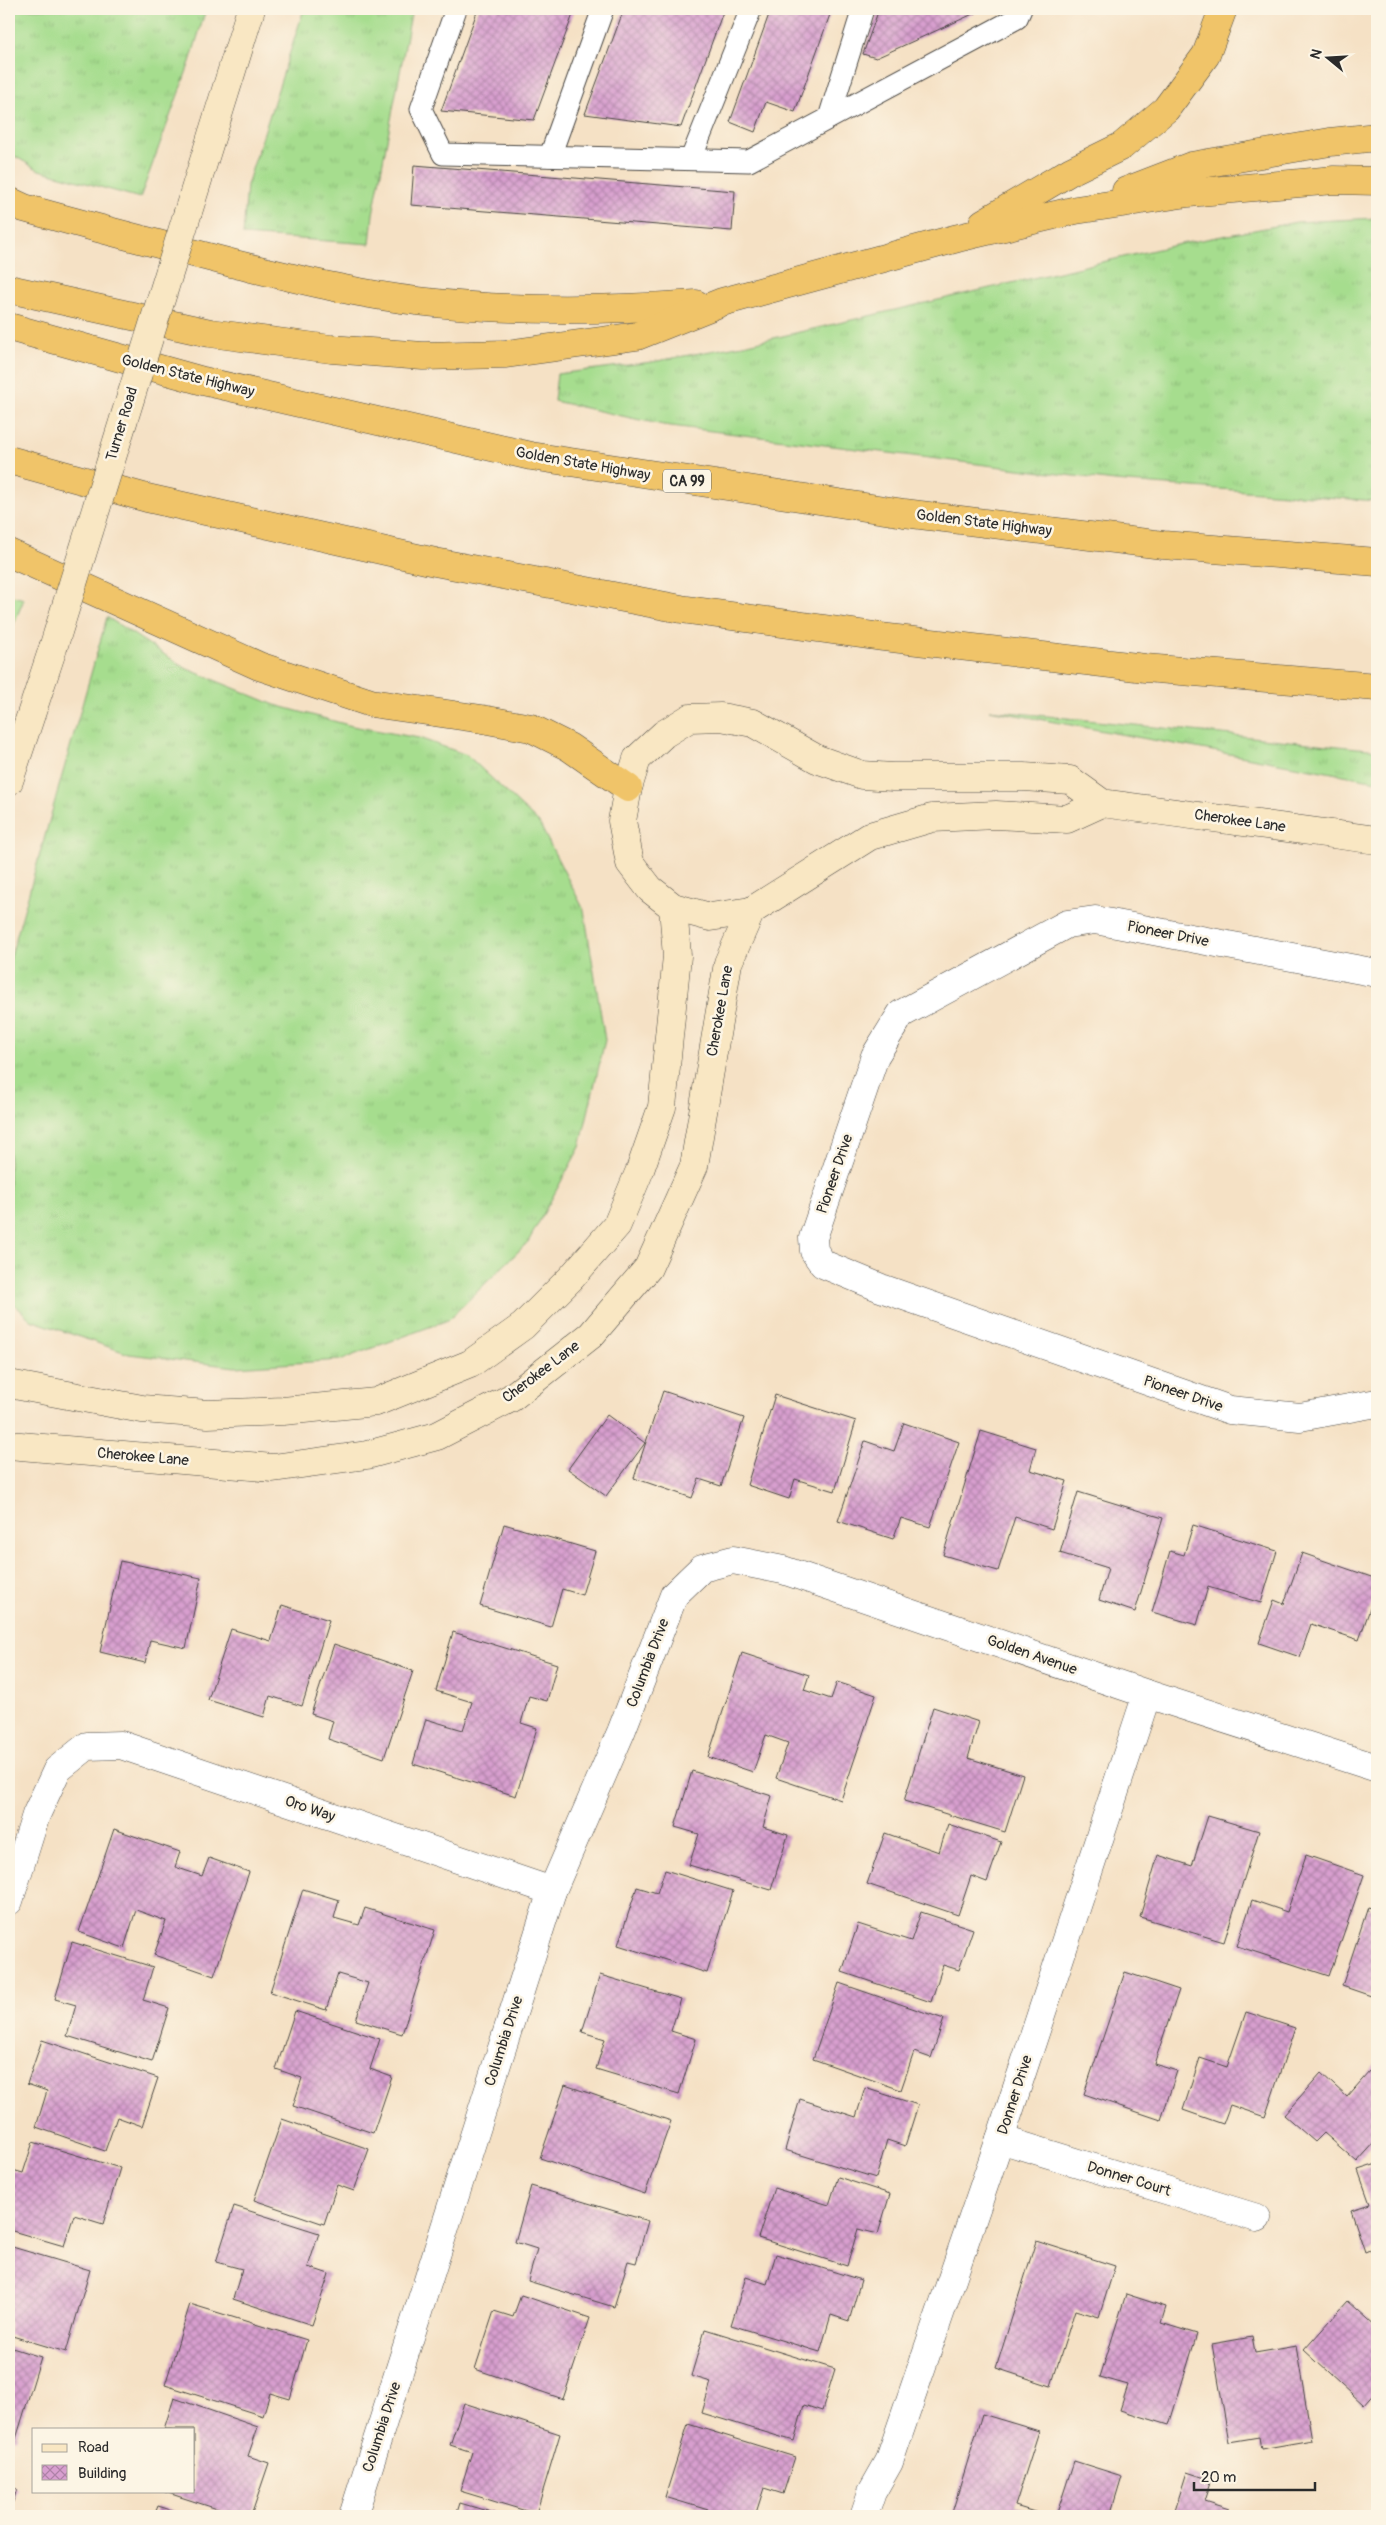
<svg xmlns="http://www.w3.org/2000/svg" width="1386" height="2525" font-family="Pangolin,sans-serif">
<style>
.grass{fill:url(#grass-tufts);stroke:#68845c}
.building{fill:url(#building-cross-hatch)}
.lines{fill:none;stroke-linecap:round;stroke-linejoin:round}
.lane-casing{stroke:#494642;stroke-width:23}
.street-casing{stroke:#494642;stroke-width:29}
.secondary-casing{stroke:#494642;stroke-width:29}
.highway-casing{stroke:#494642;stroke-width:29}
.lane{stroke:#fff;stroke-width:21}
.street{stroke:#fff;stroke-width:28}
.secondary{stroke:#f9e7c3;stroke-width:28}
.highway{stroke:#f0c469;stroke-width:28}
.secondary-bridge-casing{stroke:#494642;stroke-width:29;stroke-linecap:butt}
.secondary-bridge{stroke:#f9e7c3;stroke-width:28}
.labels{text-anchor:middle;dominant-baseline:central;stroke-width:5;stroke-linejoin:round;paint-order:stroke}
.shield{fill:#fcf5e5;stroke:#6a6863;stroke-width:1}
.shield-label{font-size:14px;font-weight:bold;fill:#2b2b2b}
.street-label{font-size:15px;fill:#2b2b2b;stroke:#fcf5e5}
</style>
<defs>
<pattern id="grass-tufts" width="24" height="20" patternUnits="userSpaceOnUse" patternTransform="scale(1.25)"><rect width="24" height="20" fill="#a6dd8e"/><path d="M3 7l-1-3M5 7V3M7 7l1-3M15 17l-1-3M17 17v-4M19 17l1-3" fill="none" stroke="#8fbe7b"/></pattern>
<pattern id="building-cross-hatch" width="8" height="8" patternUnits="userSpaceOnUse" patternTransform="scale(1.25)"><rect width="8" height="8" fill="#d89fcf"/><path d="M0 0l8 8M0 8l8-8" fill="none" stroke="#af82a8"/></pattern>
</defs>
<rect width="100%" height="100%" fill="#fcf5e5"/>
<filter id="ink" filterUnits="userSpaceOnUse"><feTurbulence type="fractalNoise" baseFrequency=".02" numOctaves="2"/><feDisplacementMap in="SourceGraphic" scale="10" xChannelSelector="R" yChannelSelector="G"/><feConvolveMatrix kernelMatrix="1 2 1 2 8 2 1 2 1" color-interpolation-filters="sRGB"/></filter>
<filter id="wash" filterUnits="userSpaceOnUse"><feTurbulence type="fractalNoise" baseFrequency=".0096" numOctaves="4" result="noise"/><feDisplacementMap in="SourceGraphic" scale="20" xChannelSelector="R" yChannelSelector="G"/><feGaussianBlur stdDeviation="1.12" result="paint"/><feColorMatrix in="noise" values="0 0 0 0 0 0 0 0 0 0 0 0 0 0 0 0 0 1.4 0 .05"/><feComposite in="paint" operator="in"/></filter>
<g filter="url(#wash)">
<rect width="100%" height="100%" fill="#f5e1c5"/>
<!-- grass -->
<g class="grass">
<polygon points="9,9 206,9 190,62 140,198 39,170 9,153"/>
<polygon points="304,9 412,9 373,214 370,244 243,235 247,185"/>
<polygon points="1377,218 1377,501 1115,481 663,425 554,401 557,374 652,362 748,344 1180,244 1297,222"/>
<polygon points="9,595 24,599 9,636"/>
<polygon points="107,617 185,668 275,705 352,726 419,738 467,755 539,823 584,910 605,1040 580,1147 528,1242 448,1320 340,1360 235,1367 129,1354 31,1320 9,1299 9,963"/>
<polygon points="989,710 1377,750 1377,781 1349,776"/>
</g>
<g id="blocks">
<!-- building -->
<g class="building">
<polygon points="478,9 575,9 534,120 441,111"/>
<polygon points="624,9 724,9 681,127 585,114"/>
<polygon points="771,9 832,9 795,112 766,102 755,132 730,122"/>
<polygon points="879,9 984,9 876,58 863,54"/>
<polygon points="414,165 735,191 732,231 411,205"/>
<polygon points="663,1391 744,1418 721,1486 699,1479 692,1498 634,1478"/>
<polygon points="775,1395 856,1421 835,1491 795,1479 789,1499 747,1485"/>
<polygon points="607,1415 645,1443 606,1496 568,1469"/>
<polygon points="904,1423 959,1442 930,1527 901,1518 893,1539 838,1521 865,1441 894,1451"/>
<polygon points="981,1431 1036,1448 1030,1470 1067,1481 1052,1529 1015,1517 998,1571 943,1555"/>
<polygon points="1078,1492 1163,1518 1135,1612 1099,1600 1108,1568 1060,1553"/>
<polygon points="504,1524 595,1551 582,1595 562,1589 551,1627 480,1606"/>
<polygon points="1193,1525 1277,1551 1261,1603 1208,1587 1197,1625 1152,1612 1170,1551 1184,1555"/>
<polygon points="1302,1553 1377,1579 1377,1589 1359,1640 1311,1624 1300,1657 1259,1643 1274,1600 1284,1604"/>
<polygon points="120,1561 201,1578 186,1648 150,1640 145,1663 100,1652"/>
<polygon points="282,1605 329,1620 302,1706 270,1696 264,1717 208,1700 231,1629 271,1641"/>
<polygon points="453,1632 557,1664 547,1701 529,1696 521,1723 537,1728 516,1796 413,1764 426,1719 463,1730 472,1702 436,1691"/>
<polygon points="334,1644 413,1671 384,1758 328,1739 333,1721 311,1714"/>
<polygon points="742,1653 809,1675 804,1690 831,1699 837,1682 876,1695 841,1800 776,1778 788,1743 766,1735 753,1772 708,1757"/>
<polygon points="933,1707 979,1722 968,1758 1023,1775 1005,1832 904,1801"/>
<polygon points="692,1771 772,1796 763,1827 788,1835 771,1890 689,1865 699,1834 675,1827"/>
<polygon points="1208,1816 1259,1831 1224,1942 1140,1917 1158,1855 1192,1866"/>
<polygon points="948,1824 1001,1842 987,1882 971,1876 958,1915 867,1884 885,1833 939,1852"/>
<polygon points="114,1829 180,1852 175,1867 202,1876 209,1858 249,1872 214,1976 154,1955 166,1921 136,1910 124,1948 79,1932"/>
<polygon points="1306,1855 1364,1875 1329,1976 1237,1946 1252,1900 1287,1912"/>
<polygon points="665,1870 733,1891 707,1973 618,1945 637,1887 657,1893"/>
<polygon points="303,1889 339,1900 334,1918 359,1925 365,1908 435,1930 402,2034 356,2020 368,1983 338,1974 326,2010 270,1992"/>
<polygon points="1368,1907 1377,1910 1377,1998 1342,1986"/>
<polygon points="921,1912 973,1929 959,1970 943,1965 931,2002 842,1972 858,1924 911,1941"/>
<polygon points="72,1942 153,1967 143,2000 169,2008 152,2062 67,2036 76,2005 55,1999"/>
<polygon points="1125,1972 1179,1990 1154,2064 1177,2071 1161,2120 1084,2094"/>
<polygon points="600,1975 681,1999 671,2031 696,2039 679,2094 596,2069 605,2039 582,2032"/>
<polygon points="839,1983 944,2019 931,2058 914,2052 901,2090 813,2059"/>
<polygon points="295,2011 380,2039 370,2069 392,2077 373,2133 293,2106 302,2078 276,2069"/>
<polygon points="1246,2012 1295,2028 1265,2117 1230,2105 1223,2124 1183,2110 1200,2058 1227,2067"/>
<polygon points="42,2040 158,2078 142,2126 117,2117 105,2151 36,2127 47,2091 27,2084"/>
<polygon points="1377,2063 1377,2140 1357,2162 1324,2133 1315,2142 1284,2115 1321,2073 1347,2097"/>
<polygon points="565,2085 671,2121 645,2194 540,2158"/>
<polygon points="865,2088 918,2105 905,2146 887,2140 876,2178 785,2150 800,2099 856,2117"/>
<polygon points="282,2119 369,2149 354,2191 337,2185 324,2224 254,2200"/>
<polygon points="33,2142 120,2168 103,2224 74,2215 64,2246 9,2230 9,2169 23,2173"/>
<polygon points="1377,2164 1377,2247 1365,2252 1351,2210 1370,2204 1358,2170"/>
<polygon points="838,2177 890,2194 878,2234 858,2229 847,2266 758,2238 774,2188 829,2205"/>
<polygon points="531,2186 648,2221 636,2263 628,2261 614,2307 528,2281 537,2249 515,2242"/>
<polygon points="234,2206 319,2233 308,2267 329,2274 312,2325 233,2299 242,2269 216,2262"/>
<polygon points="1036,2241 1115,2266 1099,2317 1075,2310 1051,2386 996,2368"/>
<polygon points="9,2246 90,2270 66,2352 9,2335"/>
<polygon points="776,2254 861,2280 849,2321 831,2315 820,2352 731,2325 746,2277 767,2284"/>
<polygon points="1126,2294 1166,2307 1161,2323 1197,2334 1169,2425 1120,2410 1128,2385 1100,2377"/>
<polygon points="521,2295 590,2318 563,2399 475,2369 494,2311 513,2317"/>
<polygon points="1348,2301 1377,2327 1377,2390 1364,2405 1304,2350"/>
<polygon points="190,2304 307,2340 290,2399 270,2393 263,2416 165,2385"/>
<polygon points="705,2329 835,2369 822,2411 804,2405 794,2441 702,2413 711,2382 691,2376"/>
<polygon points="1252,2337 1255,2353 1296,2346 1312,2440 1261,2449 1259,2437 1229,2442 1212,2344"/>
<polygon points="9,2347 41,2357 16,2439 9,2437"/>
<polygon points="174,2398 258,2427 248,2456 269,2463 251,2516 239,2516 165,2492 194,2491 194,2429 164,2429"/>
<polygon points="464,2403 560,2434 536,2514 460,2491 472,2452 450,2445"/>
<polygon points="982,2414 1039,2431 1015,2506 1038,2513 1037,2516 951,2516"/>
<polygon points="688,2424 795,2457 783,2494 764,2488 755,2516 728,2516 665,2497"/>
<polygon points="1074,2461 1122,2476 1110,2516 1056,2516"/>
<polygon points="1187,2472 1211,2480 1204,2501 1229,2509 1226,2516 1173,2516"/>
<polygon points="9,2487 17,2489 9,2514"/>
<polygon points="460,2503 504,2516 456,2516"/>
<polygon points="158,2506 190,2516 154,2516"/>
</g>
</g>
</g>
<g filter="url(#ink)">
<use href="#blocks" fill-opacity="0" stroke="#494642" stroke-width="1"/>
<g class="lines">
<!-- lane casing -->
<g class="lane-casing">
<g id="lane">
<polyline points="456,9 421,109 443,154 749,161 1017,18 1021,9"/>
<polyline points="829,118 863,9"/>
<polyline points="550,156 603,9"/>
<polyline points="691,159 751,9"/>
</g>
</g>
<!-- street casing -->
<g class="street-casing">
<g id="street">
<polyline points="1377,973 1095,920 1067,924 901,1014 875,1056 813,1238 814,1251 823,1264 881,1288 1230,1410 1300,1417 1377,1403"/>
<polyline points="9,1901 36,1815 57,1770 87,1746 121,1745 552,1891"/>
<polyline points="1000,2139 1257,2218"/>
<polyline points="353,2516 552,1891 621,1732 674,1595 702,1568 733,1560 783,1570 1147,1694 1377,1768"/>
<polyline points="864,2516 872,2492 889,2462 1000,2139 1147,1694"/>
</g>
</g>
<!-- secondary casing -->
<g class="secondary-casing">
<g id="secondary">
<polyline points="188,212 251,9"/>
<polyline points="9,781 53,648"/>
<polyline points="1102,803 1067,819 996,815 932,818 870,836 751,911 710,917 673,907 650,889 630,863 622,821 628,788 637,759 664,734 690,718 721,717 753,723 817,759 862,775 893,777 1024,777 1070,780 1102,803 1377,840"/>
<polyline points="9,1384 142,1409 208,1414 283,1411 376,1402 470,1364 523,1326 571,1278 617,1225 640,1170 662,1107 677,956 673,907"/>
<polyline points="9,1445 273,1468 367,1455 437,1436 511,1398 591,1335 648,1268 694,1166 728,963 751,911"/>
</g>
</g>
<!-- highway casing -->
<g class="highway-casing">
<g id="highway">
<polyline points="1126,191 1191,166 1330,142 1377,137"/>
<path d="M9,201L24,208C95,228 167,246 239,265C297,279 357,294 417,301C510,312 603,311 696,304"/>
<polyline points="983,223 1071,171 1122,146 1166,109 1206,55 1223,9"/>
<polyline points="9,289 210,333 331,349 423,356 506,354 637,336 722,302 958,238 1076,210 1188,193 1334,180 1377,181"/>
<polyline points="9,327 203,381 531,456 904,513 1163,545 1377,562"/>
<polyline points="9,460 147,498 435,562 681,609 882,637 1145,668 1377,687"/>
<polyline points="9,553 259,666 371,703 482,719 531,728 569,747 628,788"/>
</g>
</g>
<!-- lane -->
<use href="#lane" class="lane"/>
<!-- street -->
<use href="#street" class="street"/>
<!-- secondary -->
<use href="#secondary" class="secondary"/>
<!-- highway -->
<use href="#highway" class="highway"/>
<!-- secondary-bridge casing -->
<g class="secondary-bridge-casing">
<polyline id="secondary-bridge" points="53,648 188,212"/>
</g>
<!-- secondary-bridge -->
<use href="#secondary-bridge" class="secondary-bridge"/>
</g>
</g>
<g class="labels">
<!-- shield labels -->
<rect class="shield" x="663" y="469.5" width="48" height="23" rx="4"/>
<g class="shield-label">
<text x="687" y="481">CA 99</text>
</g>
<!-- street labels -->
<g class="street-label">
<text transform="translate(188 376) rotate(14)">Golden State Highway</text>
<text transform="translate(122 424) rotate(-73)">Turner Road</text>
<text transform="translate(583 464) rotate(10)">Golden State Highway</text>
<text transform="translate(984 523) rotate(7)">Golden State Highway</text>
<text transform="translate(1240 821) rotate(8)">Cherokee Lane</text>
<text transform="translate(1168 934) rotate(11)">Pioneer Drive</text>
<text transform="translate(720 1011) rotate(-80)">Cherokee Lane</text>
<text transform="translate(835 1174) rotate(-71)">Pioneer Drive</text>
<text transform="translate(541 1372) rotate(-37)">Cherokee Lane</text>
<text transform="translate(1183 1394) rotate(19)">Pioneer Drive</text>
<text transform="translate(143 1457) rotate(5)">Cherokee Lane</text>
<text transform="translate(1032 1655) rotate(19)">Golden Avenue</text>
<text transform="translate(648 1663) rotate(-69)">Columbia Drive</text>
<text transform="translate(310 1809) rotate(19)">Oro Way</text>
<text transform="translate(504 2041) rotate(-72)">Columbia Drive</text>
<text transform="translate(1015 2095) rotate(-72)">Donner Drive</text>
<text transform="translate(1129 2179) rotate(17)">Donner Court</text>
<text transform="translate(382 2427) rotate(-72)">Columbia Drive</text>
</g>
</g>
<!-- margin -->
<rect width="1386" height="2525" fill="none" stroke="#fcf5e5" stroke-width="30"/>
<!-- legend -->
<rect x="32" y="2428" width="162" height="65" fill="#fcf5e5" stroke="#a8a49b"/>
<rect x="42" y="2444" width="25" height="8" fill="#f9e7c3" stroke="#a8a49b"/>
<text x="78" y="2452" font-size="15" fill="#2b2b2b">Road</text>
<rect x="42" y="2465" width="25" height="15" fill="url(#building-cross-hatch)" stroke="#a8a49b"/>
<text x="78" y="2478" font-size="15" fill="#2b2b2b">Building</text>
<!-- north arrow -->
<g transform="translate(1328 58) rotate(288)" stroke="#fcf5e5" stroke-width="4" paint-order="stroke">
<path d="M0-4L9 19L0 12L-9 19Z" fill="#2b2b2b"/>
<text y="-8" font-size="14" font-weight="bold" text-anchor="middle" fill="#2b2b2b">N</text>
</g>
<!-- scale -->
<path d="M1194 2482v8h121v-8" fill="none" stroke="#2b2b2b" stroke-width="2.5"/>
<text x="1201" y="2482" font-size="15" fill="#2b2b2b" stroke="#fcf5e5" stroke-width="4" paint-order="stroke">20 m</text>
</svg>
